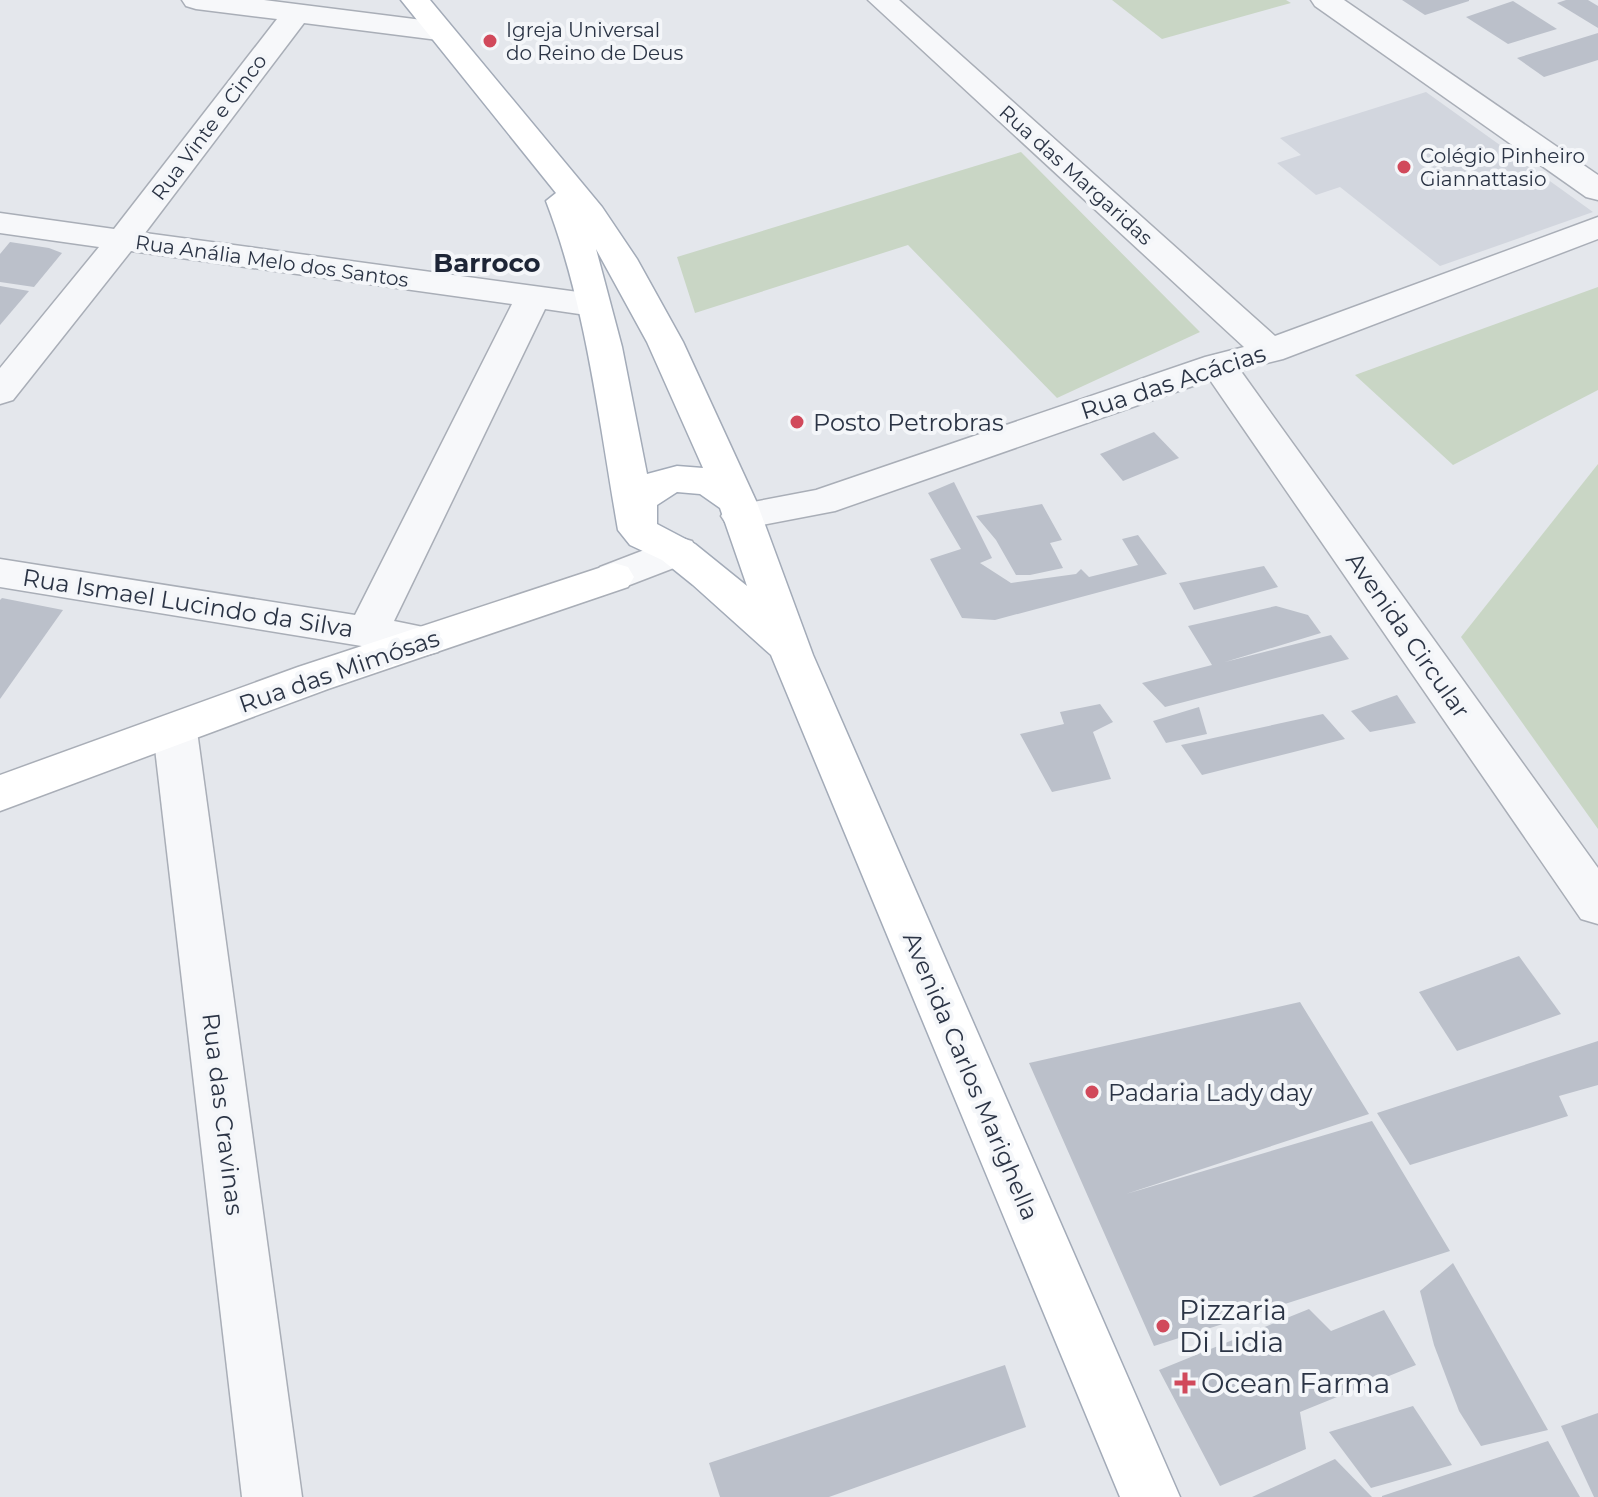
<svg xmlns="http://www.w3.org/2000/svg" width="1598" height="1497" font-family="Montserrat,sans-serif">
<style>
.built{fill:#d2d6de}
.green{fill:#c9d6c5}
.building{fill:#bbc0ca}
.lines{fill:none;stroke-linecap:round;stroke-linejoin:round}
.street-casing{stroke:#a9aeb7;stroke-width:3}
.secondary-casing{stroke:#a9aeb7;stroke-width:3}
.primary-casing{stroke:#a3abb8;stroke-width:3}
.street{fill:#f7f8fa;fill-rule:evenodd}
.secondary{fill:#fff;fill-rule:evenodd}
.primary{fill:#fff;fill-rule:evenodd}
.poi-dot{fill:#d1495b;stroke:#f4f6f9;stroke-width:3}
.labels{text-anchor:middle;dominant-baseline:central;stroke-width:8;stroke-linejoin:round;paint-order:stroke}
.far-poi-label{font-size:20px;fill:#2b3445;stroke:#f4f6f9;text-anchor:start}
.far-street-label{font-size:20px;fill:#2b3445;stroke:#f4f6f9}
.street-label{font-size:24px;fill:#2b3445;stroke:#f4f6f9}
.poi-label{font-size:24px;fill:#2b3445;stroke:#f4f6f9;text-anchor:start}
.far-district-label{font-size:26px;font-weight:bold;fill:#1d2536;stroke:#f4f6f9}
.near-poi-label{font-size:28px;fill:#2b3445;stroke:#f4f6f9;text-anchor:start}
</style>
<rect width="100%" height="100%" fill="#e4e7ec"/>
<!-- built -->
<polygon class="built" points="1426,92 1593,212 1440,266 1340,187 1316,195 1277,163 1301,155 1280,138"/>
<!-- green -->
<g class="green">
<polygon points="1112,0 1286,0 1291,3 1162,39"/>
<polygon points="1021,152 1200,332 1057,398 908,245 695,313 677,257"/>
<polygon points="1598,287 1598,390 1453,465 1355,375"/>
<polygon points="1598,464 1598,829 1461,637"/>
</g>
<!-- building -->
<g class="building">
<polygon points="1402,0 1469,0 1469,1 1425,15"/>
<polygon points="1566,0 1588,0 1598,6 1598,28 1557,3"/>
<polygon points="1513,1 1557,29 1508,44 1466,17"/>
<polygon points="1598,33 1598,60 1544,77 1517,58"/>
<polygon points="10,242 49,248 62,253 34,287 0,282 0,254"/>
<polygon points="0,286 29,291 0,325"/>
<polygon points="1154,432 1179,458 1123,481 1100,454"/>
<polygon points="954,482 992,558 980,563 1011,583 1076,574 1081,569 1089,577 1138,565 1122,539 1138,535 1167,574 995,620 962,618 930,559 961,549 928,493"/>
<polygon points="1042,504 1062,540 1050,543 1063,568 1030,575 1016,575 996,540 976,516"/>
<polygon points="1264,566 1278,587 1194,610 1179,583"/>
<polygon points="2,598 63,610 0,699 0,600"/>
<polygon points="1276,606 1308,615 1321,633 1225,662 1331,635 1349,659 1165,707 1142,683 1212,665 1188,626"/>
<polygon points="1397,695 1416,723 1370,732 1351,711"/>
<polygon points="1100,704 1113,722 1093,732 1111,779 1052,792 1020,734 1064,724 1060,712"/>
<polygon points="1199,707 1207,734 1166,743 1153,721"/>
<polygon points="1323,714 1345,739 1202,775 1181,745"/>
<polygon points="1519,956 1561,1014 1457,1051 1419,992"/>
<polygon points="1300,1002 1369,1114 1126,1194 1372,1121 1450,1251 1154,1346 1029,1063"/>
<polygon points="1598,1041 1598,1085 1559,1096 1568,1116 1410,1165 1377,1113"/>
<polygon points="1453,1263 1548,1430 1481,1446 1459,1411 1434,1345 1420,1291"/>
<polygon points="1309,1309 1331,1331 1384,1310 1416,1365 1300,1412 1306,1449 1220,1486 1159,1370"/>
<polygon points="1005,1365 1026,1427 829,1497 720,1497 709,1463"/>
<polygon points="1413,1406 1452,1465 1371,1488 1329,1432"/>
<polygon points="1598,1413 1598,1497 1594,1497 1561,1426"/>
<polygon points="1548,1441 1580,1497 1382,1497 1382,1496"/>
<polygon points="1335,1459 1372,1497 1252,1497"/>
</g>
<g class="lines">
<!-- street casing -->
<g class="street-casing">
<g id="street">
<polygon points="182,0 264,0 438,22 448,25 453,31 448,37 438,40 304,23 145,233 593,294 605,297 610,305 605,313 593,316 545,309 394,621 438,630 444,641 438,652 423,656 0,587 0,559 355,615 512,304 131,251 13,400 0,404 0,368 99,247 0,233 0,213 114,229 277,19 196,9 186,6"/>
<polygon points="868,0 899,0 1275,336 1598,217 1598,239 1283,359 1240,370 1598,868 1598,924 1581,919 1210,380 835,511 741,529 727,525 721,516 727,507 816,490 1205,357 1244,347"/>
<polygon points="1311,0 1344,0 1598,175 1598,200 1586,197 1315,6"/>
<polygon points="678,537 692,541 698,551 692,561 614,591 600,587 594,577 600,567"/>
<polygon points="175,714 190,719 197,731 302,1497 242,1497 153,731 160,719"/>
</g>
</g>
<!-- secondary casing -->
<g class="secondary-casing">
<polygon id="secondary" points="614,563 628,567 634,577 628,587 328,689 0,811 0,775 298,667"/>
</g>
<!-- primary casing -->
<g class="primary-casing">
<path id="primary" d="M401,0H430L602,207L637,259L683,342L757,503L813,655L1180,1497H1120L771,655L693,585L662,560L630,545L618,530C599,421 586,305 546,201L556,193ZM596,249L647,342L703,468L677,466L647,474L622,347ZM677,492L700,494L720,508L747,586L695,544L657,524V505Z"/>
</g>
<!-- street -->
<use href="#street" class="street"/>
<!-- secondary -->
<use href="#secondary" class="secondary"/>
<!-- primary -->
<use href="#primary" class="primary"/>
</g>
<!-- markers -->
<g class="poi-dot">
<circle cx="490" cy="41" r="8"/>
<circle cx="1404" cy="167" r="8"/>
<circle cx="797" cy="422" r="8"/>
<circle cx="1092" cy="1092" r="8"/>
<circle cx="1163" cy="1326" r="8"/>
<path d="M1181 1371h8v8h8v8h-8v8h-8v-8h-8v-8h8z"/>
</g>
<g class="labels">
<!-- far-poi labels -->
<g class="far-poi-label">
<text x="506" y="30">Igreja Universal<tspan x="506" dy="23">do Reino de Deus</tspan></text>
<text x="1420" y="156">Colégio Pinheiro<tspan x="1420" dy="23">Giannattasio</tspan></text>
</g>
<!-- far-street labels -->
<g class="far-street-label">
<text transform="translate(209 127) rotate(-53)">Rua Vinte e Cinco</text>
<text transform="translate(1076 175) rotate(42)">Rua das Margaridas</text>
<text transform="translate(272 261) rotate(8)">Rua Anália Melo dos Santos</text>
</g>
<!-- street labels -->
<g class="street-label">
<text transform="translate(1173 382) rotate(-18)">Rua das Acácias</text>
<text transform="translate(188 603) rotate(9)">Rua Ismael Lucindo da Silva</text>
<text transform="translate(1408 635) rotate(55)">Avenida Circular</text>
<text transform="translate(339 671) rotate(-19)">Rua das Mimósas</text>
<text transform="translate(971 1076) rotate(67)">Avenida Carlos Marighella</text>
<text transform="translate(223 1114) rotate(83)">Rua das Cravinas</text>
</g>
<!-- poi labels -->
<g class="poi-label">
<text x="813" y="422">Posto Petrobras</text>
<text x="1108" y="1092">Padaria Lady day</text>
</g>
<!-- far-district labels -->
<g class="far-district-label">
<text x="487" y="263">Barroco</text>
</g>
<!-- near-poi labels -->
<g class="near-poi-label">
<text x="1179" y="1310">Pizzaria<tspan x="1179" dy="32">Di Lidia</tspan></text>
<text x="1201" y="1383">Ocean Farma</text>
</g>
</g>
</svg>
